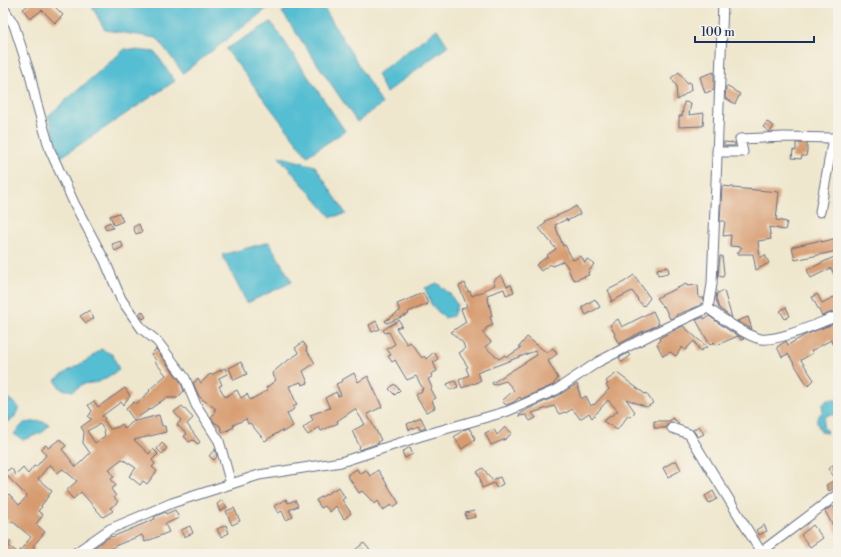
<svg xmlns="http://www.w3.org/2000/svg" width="841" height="557" font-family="'Libre Bodoni',serif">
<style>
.water{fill:#55bed2;stroke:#387698}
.building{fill:#d79b6f;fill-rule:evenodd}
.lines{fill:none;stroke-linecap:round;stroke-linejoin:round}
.minor-casing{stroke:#656f85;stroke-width:11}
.minor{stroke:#fff;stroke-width:9}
</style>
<rect width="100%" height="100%" fill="#f7f3e8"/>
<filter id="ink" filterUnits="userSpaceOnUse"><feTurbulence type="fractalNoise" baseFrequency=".025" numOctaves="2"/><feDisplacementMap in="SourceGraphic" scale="8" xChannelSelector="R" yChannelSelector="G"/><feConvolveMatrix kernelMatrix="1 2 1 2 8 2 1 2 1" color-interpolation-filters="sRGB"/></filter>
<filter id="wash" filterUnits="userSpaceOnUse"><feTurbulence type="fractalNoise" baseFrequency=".012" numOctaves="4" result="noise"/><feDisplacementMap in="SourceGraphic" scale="16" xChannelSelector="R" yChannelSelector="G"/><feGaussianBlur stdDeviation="0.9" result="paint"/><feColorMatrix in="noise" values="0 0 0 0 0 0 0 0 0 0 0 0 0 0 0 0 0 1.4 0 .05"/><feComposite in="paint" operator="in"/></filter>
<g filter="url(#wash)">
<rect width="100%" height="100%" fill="#efe7cd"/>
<!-- water -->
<g class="water">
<polygon points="90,3 272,3 273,4 183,73 157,38 105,30"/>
<polygon points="299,3 321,3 382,104 357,122 282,12"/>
<polygon points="271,22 345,131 307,156 226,49"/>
<polygon points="437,29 448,46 386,93 377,74"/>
<polygon points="125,49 155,52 175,81 61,157 48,116"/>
<polygon points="278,156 315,166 346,214 331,217"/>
<polygon points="269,242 292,282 247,303 222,255"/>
<polygon points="437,283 450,294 457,305 453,316 444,318 431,304 425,288"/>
<polygon points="101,349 113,355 119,370 99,382 83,384 73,391 61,389 55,380 68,371 89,359"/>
<polygon points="3,398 9,399 19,407 14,418 8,422 3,420"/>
<polygon points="827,400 838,400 838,417 830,414 825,417 823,427 826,430 827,433 821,432 817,423 817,418 823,411 822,405"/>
<polygon points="40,421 49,424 43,432 23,440 14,434 24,423"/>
</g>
<g id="blocks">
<!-- building -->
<g class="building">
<polygon points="31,3 51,3 63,15 55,23 42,10 30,19 23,9"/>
<polygon points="679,72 687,83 690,82 691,90 677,100 676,85 671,78"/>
<polygon points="714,72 714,90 705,93 700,77"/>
<polygon points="726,86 740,94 735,104 725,98"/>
<polygon points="684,102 691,103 689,115 704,113 703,126 679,127 679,116 682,116"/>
<polygon points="767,122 774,126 770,132 763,127"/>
<polygon points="724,142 735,143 735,146 724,146"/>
<polygon points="796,143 807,143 807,151 806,156 802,156 801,159 792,158 793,150 796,151"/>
<polygon points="722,186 733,187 733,188 779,192 776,220 787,222 785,230 769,227 771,239 758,241 760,258 765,255 769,263 756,270 753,254 737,254 742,247 730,246 731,235 723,236 725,221 720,221"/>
<polygon points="576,206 580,214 567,221 567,219 555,225 563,246 565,245 573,260 581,256 585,263 587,259 594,264 588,273 589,275 575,280 572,278 567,266 563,261 553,266 550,264 541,271 536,265 548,256 547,255 556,249 539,228 546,223 545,221 568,211"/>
<polygon points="119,213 123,221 114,225 110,216"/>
<polygon points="110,222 113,228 106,230 104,225"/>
<polygon points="139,224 142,232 136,234 133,227"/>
<polygon points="834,239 837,251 795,260 792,247 821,240 821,242"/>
<polygon points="121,241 123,247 115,251 112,244"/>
<polygon points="838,255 838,283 831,268 811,278 807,270"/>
<polygon points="720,256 722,256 724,273 723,277 718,276"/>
<polygon points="668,267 669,273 658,275 657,269"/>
<polygon points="501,275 507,286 511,285 514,292 506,295 504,289 487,295 492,316 490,317 493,325 486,328 486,330 482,332 491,342 485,347 499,359 505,355 507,357 521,348 519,347 527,337 547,353 553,348 557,354 548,361 558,378 553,385 521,399 520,397 514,402 506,405 502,401 514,390 506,381 493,385 492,383 537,355 535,351 477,373 481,380 474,384 473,383 462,388 459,380 469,375 466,368 468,367 459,353 465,349 463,343 451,332 466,322 461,309 467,306 459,286 465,283 468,292 470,291 472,296 484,291 484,290 495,285 493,281"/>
<polygon points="634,275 650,298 644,306 637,300 638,299 632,291 610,302 612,299 608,290 624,282"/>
<polygon points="686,284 687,286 698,285 699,298 704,298 703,303 700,304 701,305 689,310 676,315 677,316 670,319 664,306 663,307 656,298"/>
<polygon points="724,291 732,318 719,308 716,299 717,293"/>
<polygon points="423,293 428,304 408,312 409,314 387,323 385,321 400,311 397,304"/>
<polygon points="817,294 822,303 834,297 834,298 838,296 838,310 822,316 812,297"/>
<polygon points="595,299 600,307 586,315 582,307"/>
<polygon points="786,307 790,316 785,319 780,311"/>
<polygon points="90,310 91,314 94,318 86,323 80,316"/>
<polygon points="142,311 146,317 143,319 139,314"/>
<polygon points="653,311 659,324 643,332 643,331 619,344 614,335 615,334 610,325 618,319 622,327"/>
<polygon points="709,316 730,331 744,339 741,340 738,336 717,345 714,342 710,345 696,320 704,317 704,319"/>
<polygon points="748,317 752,329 737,321"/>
<polygon points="399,320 402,326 396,328 407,344 410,342 422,358 424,356 426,359 434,352 438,359 433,362 437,371 431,374 432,377 428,379 432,388 431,389 436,398 432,400 435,408 426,412 415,395 422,391 421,389 423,389 416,376 407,380 395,360 392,362 388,356 391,355 387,349 395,344 389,332 385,333 383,330"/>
<polygon points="376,321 380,329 372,332 369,325"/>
<polygon points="838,322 838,343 834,345 831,340 811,351 813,353 801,360 814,380 808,386 788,354 782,357 777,347 786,341 788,345 807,334"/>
<polygon points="683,326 707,347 700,351 694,341 685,350 682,347 676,356 670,352 663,356 657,344 660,341 659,338"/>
<polygon points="303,342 307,348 306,349 315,363 303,371 308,383 302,385 301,382 289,386 297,405 293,407 294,409 287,414 293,426 283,432 282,430 265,441 250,423 248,424 246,419 233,425 234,427 228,430 229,430 222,432 220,426 214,422 211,418 215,412 214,410 216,409 202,399 199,396 193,383 198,379 201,383 210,374 211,375 225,368 227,374 219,378 222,385 219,386 225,397 237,390 241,398 247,394 250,400 268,390 266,388 276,380 272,373 284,363 299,353 295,348"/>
<polygon points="156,349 180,381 184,391 177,398 166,398 134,420 126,409 134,402 136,404 150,391 149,390 166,375 155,362 156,360 151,354"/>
<polygon points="628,353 630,356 622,362 619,358"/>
<polygon points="241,362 247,374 234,380 229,368"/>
<polygon points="354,373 358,382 368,376 382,407 367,414 381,440 378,442 379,443 359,450 359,448 360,447 352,431 365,424 355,409 337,421 338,423 321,431 319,427 308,435 303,428 313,420 310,415 330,408 325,398 336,392 338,396 341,395 336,384 343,381 342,380"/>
<polygon points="617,373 645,394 646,393 653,403 647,407 626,399 635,412 630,417 628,416 617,430 603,421 618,411 608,400 592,418 589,413 580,419 575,412 574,412 572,409 566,413 565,412 559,414 554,406 532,413 536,418 530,421 526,415 519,416 519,415 528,409 559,395 577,384 581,399 586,396 591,406 593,404 594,405 609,389 606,385 608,384 606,381"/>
<polygon points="455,381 458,387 450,390 447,384"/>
<polygon points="394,384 400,390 395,395 389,389"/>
<path d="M125,388L130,396L123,405L121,402L102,416L105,418L104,420L110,429L118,427L122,424L125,429L132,422L159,415L162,426H165L166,432L134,440L149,454L153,449L158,454L152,460L155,464L152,467L157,471L147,484L143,481L140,485L129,476L136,468L122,459L109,469L114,477L111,479L116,486L111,489L116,496L114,497L118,502L110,508L113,511L103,517L81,492L73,499L66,491L77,481L63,469L57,473L50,464L38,479L52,491L41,506L42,507L38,511L43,515L36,524L45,532L33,546L35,548L30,554H3V536L11,542L8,545L18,553L31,537L12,521L11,523L3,517V499L9,494L19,505L27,496L4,473L11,468L16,475L23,468L28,474L34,466L36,467L46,455L41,449L46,445L48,448L60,439L66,446L62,449L76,467L90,453L83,443L84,432L81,427L92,419L88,417L92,411L88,405L94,401L98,407ZM100,424L104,430L105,436L95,443L87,431Z"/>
<polygon points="182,406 193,418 187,424 200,442 198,444 193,440 189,442 184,436 187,434 177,425 181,420 174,412"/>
<polygon points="421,418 426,428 420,430 418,426 409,430 407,424"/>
<polygon points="672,418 679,423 678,424 671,422 668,424 666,428 654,428 654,421 670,421"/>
<polygon points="699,426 704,434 698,437 693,430"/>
<polygon points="505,427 512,433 506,439 491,445 485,433 494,429 497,435"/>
<polygon points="469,428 475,438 474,439 475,440 462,449 454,437 463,430"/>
<polygon points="162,443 167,448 162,454 157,449"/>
<polygon points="410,447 413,454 405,458 402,452"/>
<polygon points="215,449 217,457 214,460 209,456"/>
<polygon points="676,460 681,470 668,477 663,468"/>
<polygon points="838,461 838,486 829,491 826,485 836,479 828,469"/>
<polygon points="483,468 492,480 500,477 503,484 496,488 494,483 482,488 480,481 481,481 477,472"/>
<polygon points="357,469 360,474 366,470 370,476 378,470 399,503 393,507 391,505 383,510 378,501 375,504 362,491 359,493 347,475"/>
<polygon points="339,487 345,498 342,500 351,513 344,519 336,506 330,512 325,506 321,508 316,500"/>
<polygon points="713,491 717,499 709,503 705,496"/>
<polygon points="286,499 288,503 295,500 298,506 289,510 293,517 286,520 282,511 278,513 274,506"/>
<polygon points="222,500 227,507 220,512 217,504"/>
<polygon points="833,506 838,515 838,535 825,511"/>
<polygon points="234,508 240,521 232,525 226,511"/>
<polygon points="175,510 179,518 165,524 169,532 145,542 142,535 117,545 100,554 91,554 89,551 111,536 112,537 155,519 154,517 165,512 166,514"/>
<polygon points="474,511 476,517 466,519 465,513"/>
<polygon points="226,525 229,533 221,537 217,529"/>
<polygon points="764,525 767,531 759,535 756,530"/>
<polygon points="813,525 823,538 810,547 801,535"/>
<polygon points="190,526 193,533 184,537 181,530"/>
<polygon points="364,543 373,554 358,554 355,550"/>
</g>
</g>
</g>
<g filter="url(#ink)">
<use href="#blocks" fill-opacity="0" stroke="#656f85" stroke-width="1"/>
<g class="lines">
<!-- minor casing -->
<g class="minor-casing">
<g id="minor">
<polyline points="3,7 14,25 30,74 36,101 50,150 74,203 105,261 121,299 142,329 157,341 185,378 196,405 219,441 231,484"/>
<polyline points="717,152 743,152 740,139 784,137 833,138 820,212"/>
<path d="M708,308C718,316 748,337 761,339C781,341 818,323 838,316"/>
<polyline points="672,428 689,434 761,552"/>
<polyline points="74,554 110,529 172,503 259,475 341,462 421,436 508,411 556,390 598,362 650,335 708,308 712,284 723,3"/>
<polyline points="762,554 761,552 838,494"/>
</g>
</g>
<!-- minor -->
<use href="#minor" class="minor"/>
</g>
</g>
<!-- margin -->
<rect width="841" height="557" fill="none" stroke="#f7f3e8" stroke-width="16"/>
<!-- scale -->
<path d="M695 36v6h119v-6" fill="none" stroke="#1b2f5e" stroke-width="2"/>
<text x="701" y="36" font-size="12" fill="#1b2f5e" stroke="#f7f3e8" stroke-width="3" paint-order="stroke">100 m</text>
</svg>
